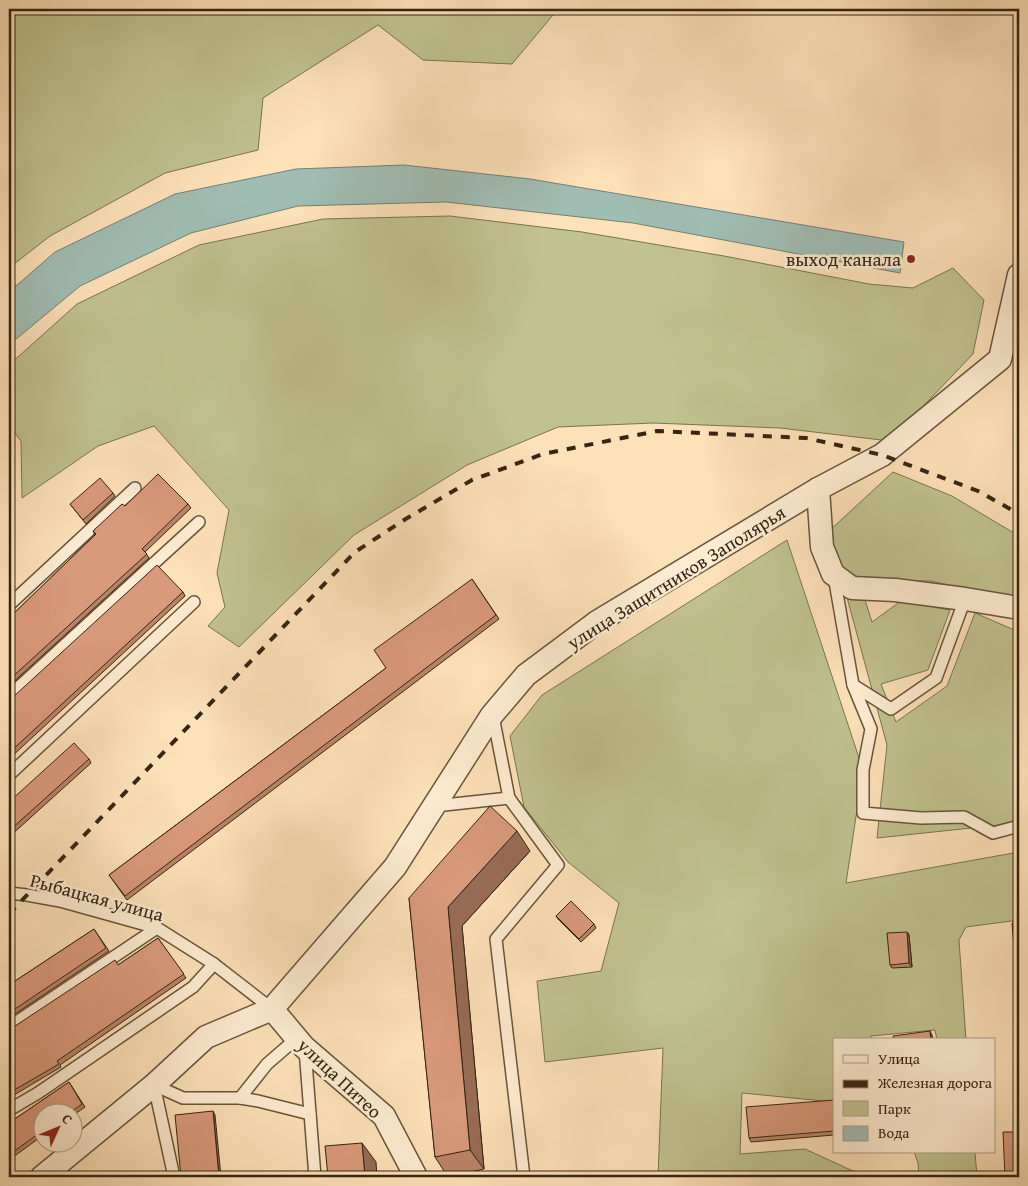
<svg xmlns="http://www.w3.org/2000/svg" width="1028" height="1186" font-family="'Gentium Book Plus',serif">
<style>
.green{fill:#c0c28f;stroke:#7a7451}
.water{fill:#a0bdb4;stroke:#758174}
.lines{fill:none;stroke-linecap:round;stroke-linejoin:round}
.service-casing{stroke:#66553c;stroke-width:14}
.minor-casing{stroke:#66553c;stroke-width:25}
.service{stroke:#feecd2;stroke-width:11}
.minor{stroke:#feecd2;stroke-width:22}
.rail{stroke:#342613;stroke-width:4;stroke-dasharray:9 9;stroke-linecap:butt}
.wall{fill:#bb846a;stroke:#342613}
.shaded-wall{fill:#986b56;stroke:#342613}
.building{fill:#d9997b;stroke:#342613}
.poi-dot{fill:#8f2418;stroke:#feecd2;stroke-width:2}
.labels{text-anchor:middle;dominant-baseline:central;stroke-width:5;stroke-linejoin:round;paint-order:stroke}
.poi-label{font-size:19px;fill:#342613;stroke:#feecd2;text-anchor:end}
.street-label{font-size:19px;fill:#342613;stroke:#feecd2}
</style>
<rect width="100%" height="100%" fill="#fde1b9"/>
<filter id="stains"><feTurbulence type="fractalNoise" baseFrequency=".004" numOctaves="4"/><feColorMatrix values="0 0 0 0 .2 0 0 0 0 .09 0 0 0 0 .02 0 0 0 .5 -.17"/></filter>
<radialGradient id="worn" r=".72"><stop offset=".6" stop-color="#630" stop-opacity="0"/><stop offset="1" stop-color="#630" stop-opacity=".3"/></radialGradient>
<!-- green -->
<g class="green">
<polygon points="9,9 558,9 512,64 423,60 378,25 263,98 258,150 165,173 50,236 9,268"/>
<polygon points="450,216 582,232 724,256 869,284 913,288 953,268 984,300 973,354 890,441 780,428 653,423 558,427 467,465 354,535 239,647 208,626 225,607 217,573 229,510 154,426 98,446 22,498 21,441 9,426 9,365 77,304 199,245 323,219"/>
<polygon points="893,472 952,496 1019,536 1019,600 930,581 859,581 872,622 901,601 950,610 928,670 881,684 896,722 947,686 975,613 1019,632 1019,823 877,838 887,745 829,531"/>
<polygon points="787,540 863,770 846,883 1019,852 1019,920 966,927 959,940 966,1040 937,1040 935,1030 871,1036 871,1040 834,1040 834,1102 742,1093 740,1154 805,1149 866,1177 658,1177 663,1048 545,1062 537,981 601,971 619,903 568,862 524,807 510,736 542,695"/>
<polygon points="914,1152 975,1152 977,1177 919,1177 918,1163"/>
</g>
<!-- water -->
<polygon class="water" points="404,165 530,179 904,242 900,273 633,223 446,202 298,206 191,233 80,286 9,345 9,292 55,252 175,194 296,169"/>
<g class="lines">
<!-- service casing -->
<g class="service-casing">
<g id="service">
<polyline points="834,576 853,685 871,729 863,770 863,813 921,818 964,817 993,833 1019,826"/>
<polyline points="9,605 135,488"/>
<polyline points="853,685 891,709 936,678 965,599"/>
<polyline points="9,696 199,522"/>
<polyline points="493,716 509,798"/>
<polyline points="9,775 194,602"/>
<polyline points="435,806 509,798 558,865 496,939 524,1177"/>
<polyline points="9,893 27,895 60,901 157,928 214,964 272,1009"/>
<polyline points="9,1027 157,928"/>
<polyline points="305,1049 315,1177"/>
<polyline points="154,1085 183,1098 240,1098 258,1101 310,1114"/>
<polyline points="154,1085 174,1177"/>
<polyline points="240,1098 267,1064 297,1038"/>
<polyline points="9,1110 38,1093 193,987 214,964"/>
</g>
</g>
<!-- minor casing -->
<g class="minor-casing">
<g id="minor">
<polyline points="818,489 822,547 833,574 852,588 895,590 965,599 1019,608"/>
<polyline points="272,1009 304,1047 384,1116 416,1177"/>
<polyline points="42,1177 154,1085 206,1037 272,1009 395,867 492,715 526,675 597,622 818,489 882,455 1000,359 1019,275"/>
</g>
</g>
<!-- service -->
<use href="#service" class="service"/>
<!-- minor -->
<use href="#minor" class="minor"/>
<!-- rail -->
<polyline class="rail" points="9,914 355,552 404,520 472,480 543,454 657,431 806,438 882,455 978,491 1019,514"/>
</g>
<!-- wall -->
<g class="wall">
<polygon points="113,493 115,496 86,524 70,504"/>
<polygon points="188,504 191,508 145,552 149,558 9,686 9,618 95,535 93,531 125,506"/>
<polygon points="472,579 499,619 127,900 109,875 386,668"/>
<polygon points="183,592 185,596 9,759 9,699 12,698"/>
<polygon points="89,759 91,763 9,837 9,802"/>
<polygon points="530,851 462,926 484,1169 448,1177 435,1157 409,898"/>
<polygon points="556,916 594,924 596,928 581,942 558,919"/>
<polygon points="94,929 109,951 9,1018 9,985"/>
<polygon points="907,932 909,935 912,967 892,968 890,965"/>
<polygon points="158,938 186,978 60,1065 61,1067 9,1098 9,1030 118,965"/>
<polygon points="69,1082 85,1107 72,1116 72,1114 42,1114 42,1136 9,1160 9,1123"/>
<polygon points="834,1100 834,1135 751,1142 749,1138"/>
</g>
<!-- shaded-wall -->
<g class="shaded-wall">
<polygon points="517,831 530,851 462,926 484,1169 470,1150 448,907"/>
<polygon points="907,932 909,935 912,967 909,963"/>
<polygon points="930,1031 932,1035 933,1040 931,1040"/>
<polygon points="213,1111 215,1115 221,1177 219,1177"/>
<polygon points="362,1143 376,1162 377,1177 365,1177"/>
</g>
<!-- building -->
<g class="building">
<polygon points="158,474 188,504 142,549 147,554 9,680 9,618 96,534 93,531 122,504 125,506"/>
<polygon points="100,478 113,493 83,520 70,504"/>
<polygon points="157,565 183,592 9,753 9,699 12,698"/>
<polygon points="472,579 496,615 125,896 109,875 386,668 374,650"/>
<polygon points="74,743 89,759 9,831 9,802"/>
<polygon points="490,806 517,831 448,907 470,1150 435,1157 409,898"/>
<polygon points="571,901 594,924 579,939 556,916"/>
<polygon points="1012,923 1019,923 1019,970 1016,970"/>
<polygon points="94,929 106,948 9,1013 9,985"/>
<polygon points="907,932 909,963 890,965 887,933"/>
<polygon points="158,938 184,974 57,1061 59,1064 9,1093 9,1030 115,960 118,965"/>
<polygon points="930,1031 931,1040 894,1040 893,1036"/>
<polygon points="69,1082 82,1104 68,1114 42,1114 42,1131 9,1155 9,1123"/>
<polygon points="834,1100 834,1131 749,1138 746,1107"/>
<polygon points="213,1111 219,1177 181,1177 175,1115"/>
<polygon points="1003,1132 1019,1132 1019,1177 1005,1177"/>
<polygon points="362,1143 365,1177 328,1177 325,1146"/>
</g>
<!-- markers -->
<circle class="poi-dot" cx="911" cy="259" r="5"/>
<g class="labels">
<!-- poi labels -->
<g class="poi-label">
<text x="901" y="259">выход канала</text>
</g>
<!-- street labels -->
<g class="street-label">
<text transform="translate(676 577) rotate(-32)">улица Защитников Заполярья</text>
<text transform="translate(97 897) rotate(15)">Рыбацкая улица</text>
<text transform="translate(340 1078) rotate(43)">улица Питео</text>
</g>
</g>
<!-- margin -->
<rect width="1028" height="1186" fill="none" stroke="#fde1b9" stroke-width="30"/>
<rect x="10" y="10" width="1008" height="1166" fill="none" stroke="#342613" stroke-width="2.5"/>
<rect x="15" y="15" width="998" height="1156" fill="none" stroke="#342613"/>
<!-- legend -->
<rect x="833" y="1038" width="162" height="115" fill="#feecd2" stroke="#ad9d86"/>
<rect x="843" y="1055" width="25" height="8" fill="#feecd2" stroke="#ad9d86"/>
<text x="878" y="1064" font-size="15" fill="#342613">Улица</text>
<rect x="843" y="1080" width="25" height="8" fill="#342613" stroke="#ad9d86"/>
<text x="878" y="1088" font-size="15" fill="#342613">Железная дорога</text>
<rect x="843" y="1101" width="25" height="15" fill="#c0c28f" stroke="#ad9d86"/>
<text x="878" y="1114" font-size="15" fill="#342613">Парк</text>
<rect x="843" y="1126" width="25" height="15" fill="#a0bdb4" stroke="#ad9d86"/>
<text x="878" y="1138" font-size="15" fill="#342613">Вода</text>
<!-- north arrow -->
<g transform="translate(58 1128) rotate(46)"><circle r="24" fill="#feecd2" stroke="#ad9d86"/>
<path d="M0-4L9 19L0 12L-9 19Z" fill="#8f2418"/>
<text y="-8" font-size="14" font-weight="bold" text-anchor="middle" fill="#342613">С</text>
</g>
<rect width="100%" height="100%" filter="url(#stains)"/>
<rect width="100%" height="100%" fill="url(#worn)"/>
</svg>
